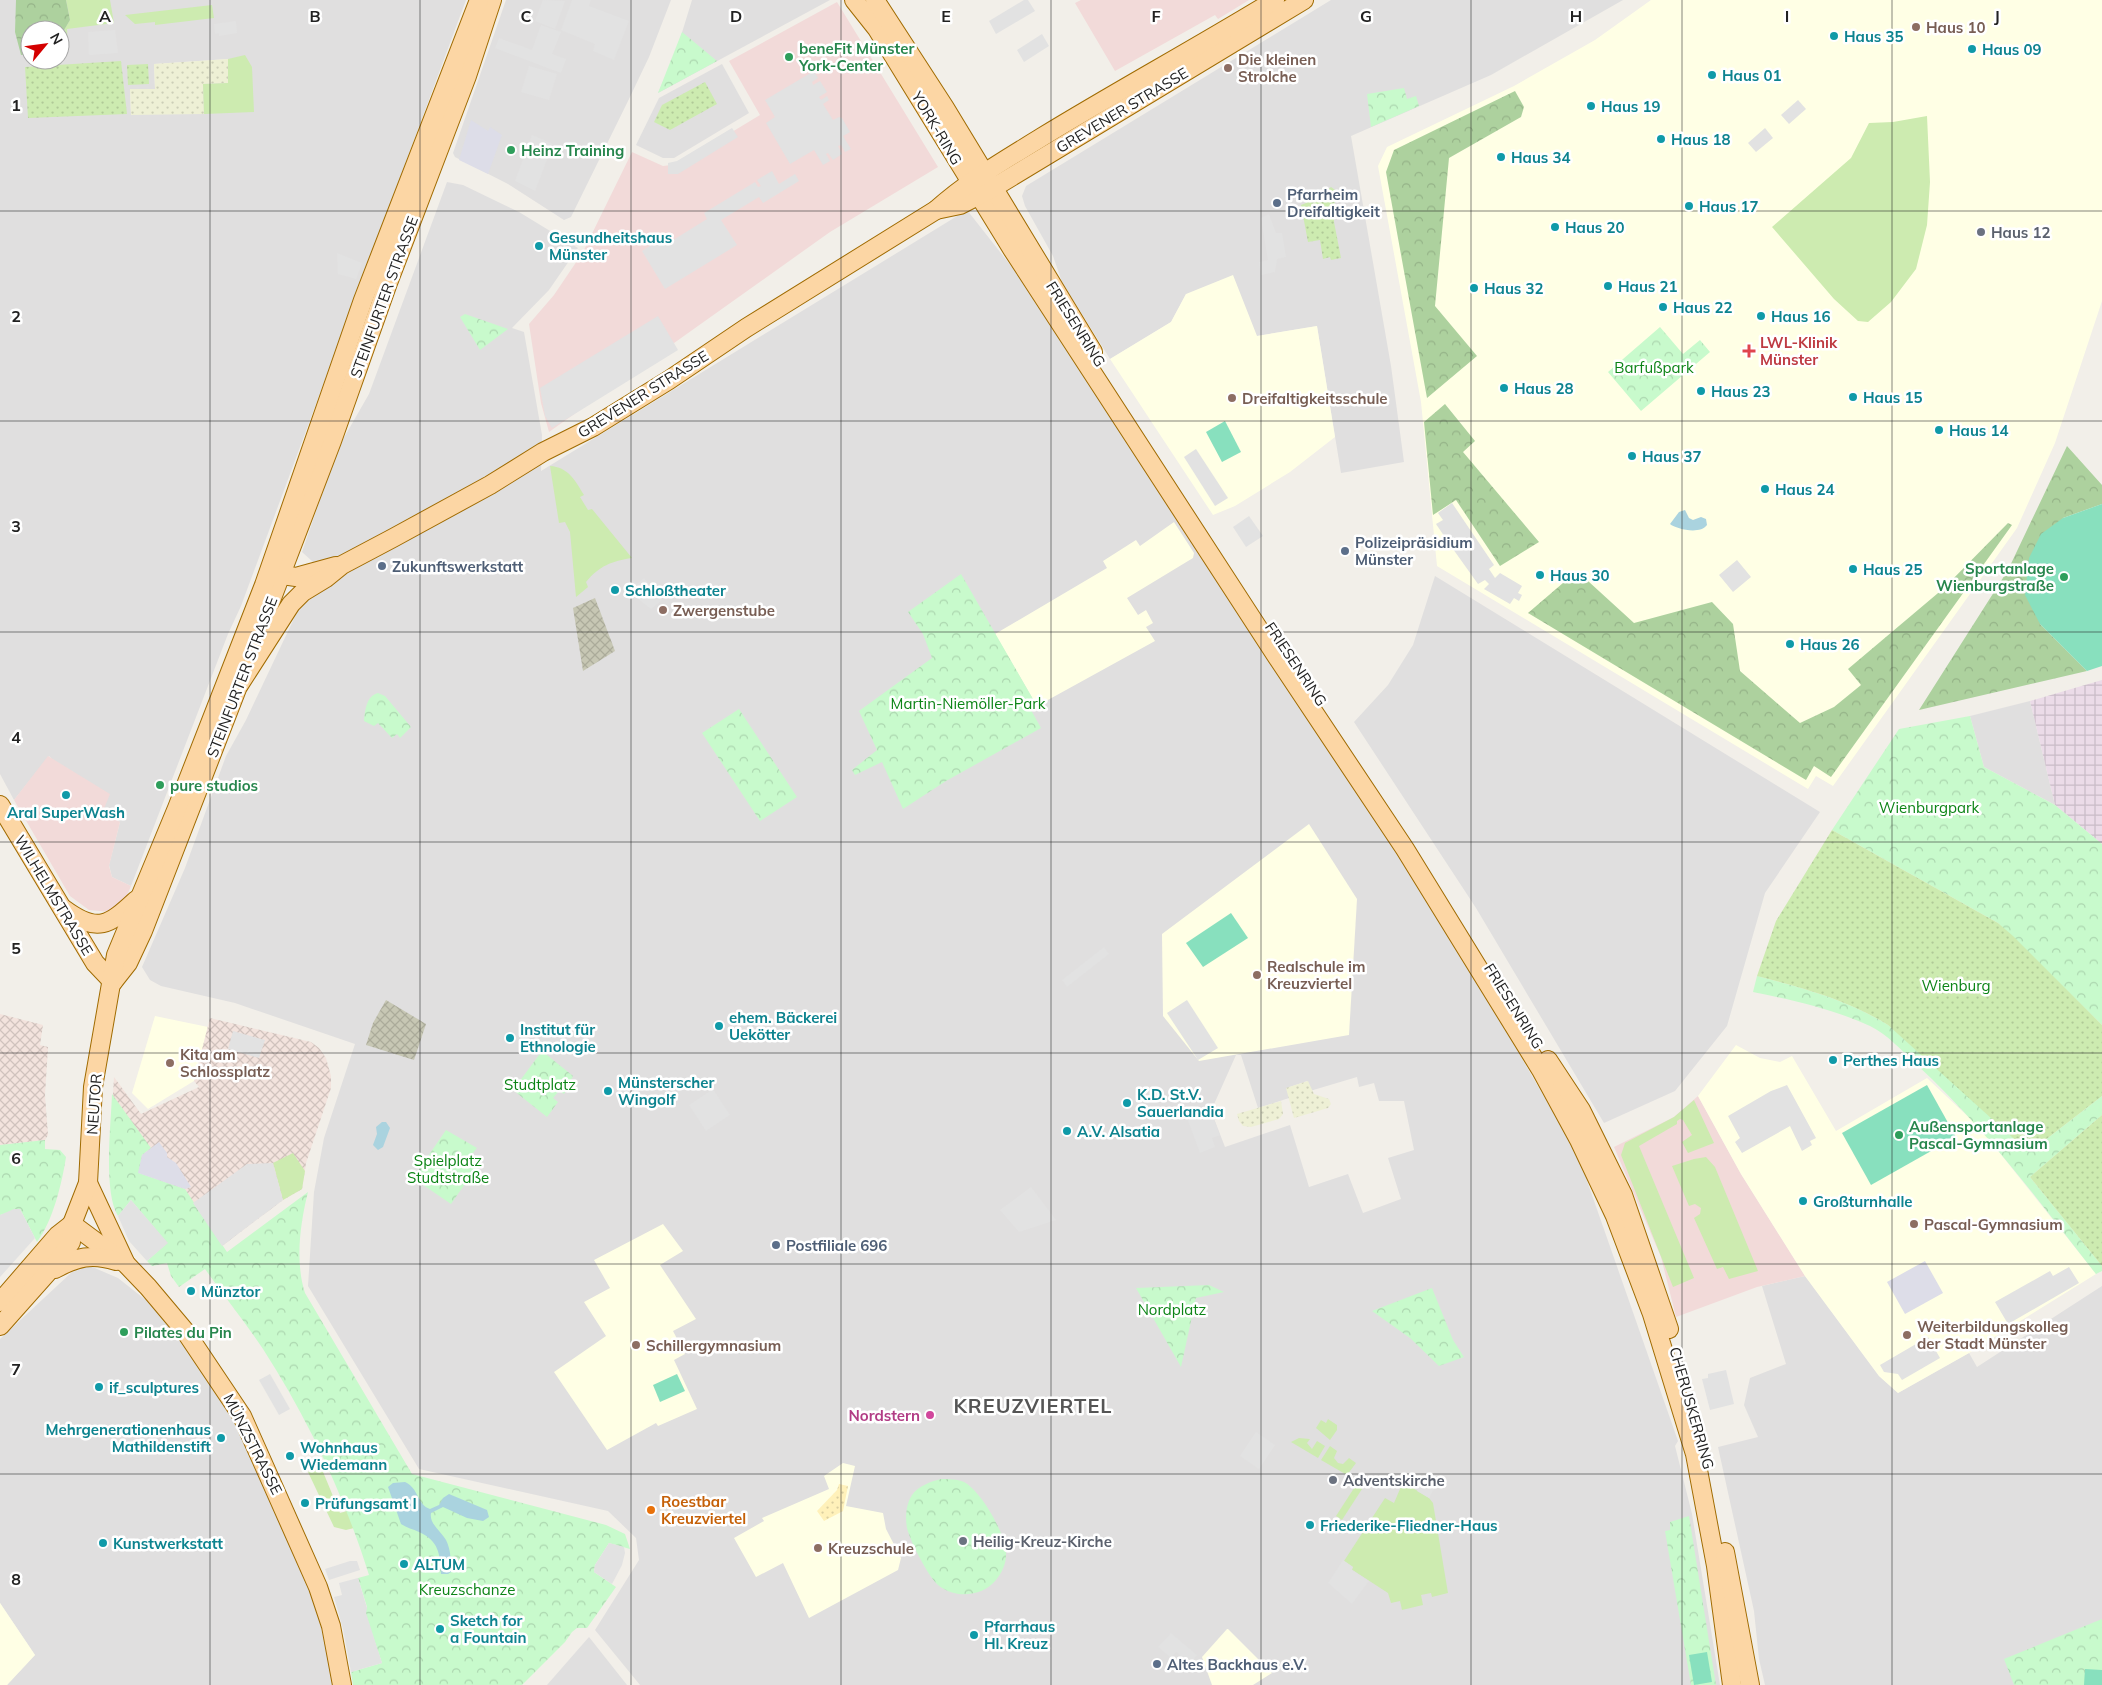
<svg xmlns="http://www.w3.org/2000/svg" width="2102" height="1685" font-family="Mulish,sans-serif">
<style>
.residential{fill:#e0dfdf;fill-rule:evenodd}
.commercial{fill:#f2dad9}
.industrial{fill:url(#industrial-grid)}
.education{fill:#ffffe5}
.military{fill:url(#military-cross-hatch)}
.construction{fill:url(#construction-cross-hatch)}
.farmland{fill:url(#farmland-dots)}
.grass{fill:#cdebb0}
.forest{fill:url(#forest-crowns)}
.sand{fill:url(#sand-dots)}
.park{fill:url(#park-crowns)}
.garden{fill:url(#garden-dots)}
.pitch{fill:#88e0be}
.parking{fill:#e2e2e2}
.plaza{fill:#dddde8}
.water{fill:#aad3df}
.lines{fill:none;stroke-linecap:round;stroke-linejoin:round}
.major-casing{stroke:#a06b00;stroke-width:20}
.major{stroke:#fcd6a4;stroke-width:18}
.grid{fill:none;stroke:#222;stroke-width:1;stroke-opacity:0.55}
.education-dot{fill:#8d6e63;stroke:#fff;stroke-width:2}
.culture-dot{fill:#0f9aa8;stroke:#fff;stroke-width:2}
.leisure-dot{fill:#2e9e5b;stroke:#fff;stroke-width:2}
.service-dot{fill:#5c6f8a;stroke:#fff;stroke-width:2}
.worship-dot{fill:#6b7280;stroke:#fff;stroke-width:2}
.health-dot{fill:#e0444e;stroke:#fff;stroke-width:2}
.hotel-dot{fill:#d1479c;stroke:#fff;stroke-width:2}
.food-dot{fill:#e8710a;stroke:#fff;stroke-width:2}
.labels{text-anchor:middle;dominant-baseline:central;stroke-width:5;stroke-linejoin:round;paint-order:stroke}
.education-label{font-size:15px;font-weight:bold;fill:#785e54;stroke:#fff;text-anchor:start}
.culture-label{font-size:15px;font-weight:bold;fill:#0d838f;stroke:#fff;text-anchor:start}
.leisure-label{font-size:15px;font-weight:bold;fill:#27864d;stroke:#fff;text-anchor:start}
.street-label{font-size:15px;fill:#222;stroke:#fff}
.service-label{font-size:15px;font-weight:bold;fill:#4e5e75;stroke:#fff;text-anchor:start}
.worship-label{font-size:15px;font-weight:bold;fill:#5b616d;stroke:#fff;text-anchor:start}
.health-label{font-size:15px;font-weight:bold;fill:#be3a42;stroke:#fff;text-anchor:start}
.park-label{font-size:15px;fill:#0c8416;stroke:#fff}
.hotel-label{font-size:15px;font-weight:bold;fill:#b23c85;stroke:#fff;text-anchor:end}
.food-label{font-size:15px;font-weight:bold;fill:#c56008;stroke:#fff;text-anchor:start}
.district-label{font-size:20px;font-weight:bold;letter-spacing:1px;fill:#555;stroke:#fff}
.grid-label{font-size:16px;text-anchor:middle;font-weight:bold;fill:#222;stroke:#fff;stroke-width:5;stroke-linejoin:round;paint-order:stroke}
</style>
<defs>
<pattern id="industrial-grid" width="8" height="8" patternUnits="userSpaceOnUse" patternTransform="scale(1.25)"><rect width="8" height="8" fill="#ebdbe8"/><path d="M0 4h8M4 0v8" fill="none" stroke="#c9bcc7"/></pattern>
<pattern id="military-cross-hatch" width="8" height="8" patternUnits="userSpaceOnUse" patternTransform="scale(1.25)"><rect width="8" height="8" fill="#f3e3dd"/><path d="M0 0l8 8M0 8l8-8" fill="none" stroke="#d0c2bd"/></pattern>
<pattern id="construction-cross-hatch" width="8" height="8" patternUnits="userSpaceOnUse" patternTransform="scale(1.25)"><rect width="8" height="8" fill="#c7c7b4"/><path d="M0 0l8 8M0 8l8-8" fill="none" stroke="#abab9a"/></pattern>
<pattern id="farmland-dots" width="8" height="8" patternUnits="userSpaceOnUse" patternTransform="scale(1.25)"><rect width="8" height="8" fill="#eef0d5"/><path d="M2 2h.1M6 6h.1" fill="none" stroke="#ccceb7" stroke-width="1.8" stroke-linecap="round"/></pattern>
<pattern id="forest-crowns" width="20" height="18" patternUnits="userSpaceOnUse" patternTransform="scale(1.25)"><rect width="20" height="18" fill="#add19e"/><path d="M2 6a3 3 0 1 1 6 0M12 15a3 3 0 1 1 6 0" fill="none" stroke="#95b388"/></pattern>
<pattern id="sand-dots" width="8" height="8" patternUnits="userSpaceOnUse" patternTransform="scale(1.25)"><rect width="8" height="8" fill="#fff1ba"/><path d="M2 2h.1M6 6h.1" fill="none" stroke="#dacea0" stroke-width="1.8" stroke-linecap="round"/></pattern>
<pattern id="park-crowns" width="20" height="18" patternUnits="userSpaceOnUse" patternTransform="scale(1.25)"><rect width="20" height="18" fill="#c8facc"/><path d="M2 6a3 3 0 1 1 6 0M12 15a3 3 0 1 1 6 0" fill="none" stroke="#acd6af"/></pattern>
<pattern id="garden-dots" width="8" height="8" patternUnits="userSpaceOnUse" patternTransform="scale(1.25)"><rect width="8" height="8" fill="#cdebb0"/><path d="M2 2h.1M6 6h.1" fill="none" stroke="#b0c997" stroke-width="1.8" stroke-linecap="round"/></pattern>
</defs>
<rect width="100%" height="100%" fill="#f2efe9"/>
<!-- residential -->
<g class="residential">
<path d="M0,0H466L241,606L228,634L131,886L112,877L109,865L120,822L103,811L49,756L14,800L0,774ZM30,30H60V60H30ZM228,59L203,84L131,115L130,89H155L154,64Z"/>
<polygon points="506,0 671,0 649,57 629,99 571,217 564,220 508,184 455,157 453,153"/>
<polygon points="692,0 830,0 658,93 676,52"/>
<polygon points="1331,0 1623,0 1491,75 1351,136 1391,366 1404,462 1341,473 1317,326 1257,336 1186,294 1171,322 1110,359 1062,282 1053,256 1025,206 1022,196 1026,186"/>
<polygon points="722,64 749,113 674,158 663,158 636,145 659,98"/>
<path d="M447,182L463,185L519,212L578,248L549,290L512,328L524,332L542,435L541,471L967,210L1026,285L1421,885L1578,1155L1678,1441L1675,1446L1692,1514L1720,1685H640L595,1630L639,1560L636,1538L608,1511L419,1469L308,1286L314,1192L324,1138L355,1044L235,1003L161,986L150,980L142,967L185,868L226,756L246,720L299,608L334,581L302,552L338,448L369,394ZM1236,1055H1241L1258,1108L1289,1098L1287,1088L1307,1081L1310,1091L1357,1077L1359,1087L1374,1083L1379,1101H1404L1414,1150L1388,1158L1401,1199L1363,1213L1348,1174L1309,1187L1290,1125L1225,1147L1211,1111Z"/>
<polygon points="1435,576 1820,812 1765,893 1727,1026 1675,1091 1604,1123 1476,908 1354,722 1388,685 1413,645"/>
<polygon points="2030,701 2055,805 1984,767 1970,716"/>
<polygon points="90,1266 118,1278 147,1301 179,1336 241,1431 318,1594 335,1685 7,1685 35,1655 0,1603 0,1339 72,1272"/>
<polygon points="1805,1276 1879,1376 1898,1393 1969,1353 1977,1367 2102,1286 2102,1685 1765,1685 1759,1659 1754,1611 1718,1447 1758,1437 1744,1405 1750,1378 1786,1364 1762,1286"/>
<polygon points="589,1637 627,1685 547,1685"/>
</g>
<!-- commercial -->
<g class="commercial">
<polygon points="1081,0 1249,0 1218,19 1215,15 1115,71 1075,3"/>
<polygon points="837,2 938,167 830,232 549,432 541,403 529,324 554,295 583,252 632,152 663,166 679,164 760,115 729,61"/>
<polygon points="48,756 110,794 103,811 120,822 109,866 112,877 131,886 125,900 110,912 89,910 70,896 14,800"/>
<polygon points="1698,1096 1741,1174 1805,1276 1757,1287 1676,1317 1661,1257 1614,1147 1674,1117"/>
</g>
<!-- industrial -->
<polygon class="industrial" points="2102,680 2102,844 2055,805 2030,701"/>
<!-- education -->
<g class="education">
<polygon points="1651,0 2102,0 2102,301 2055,443 2017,528 1833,786 1816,776 1808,789 1437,566 1421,402 1378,166 1387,147 1514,86 1595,40"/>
<polygon points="1233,275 1257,336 1317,326 1335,437 1290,472 1235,506 1213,515 1110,359 1171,322 1186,294"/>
<polygon points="1174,522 1194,553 1193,558 1127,598 1138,615 1146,610 1153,623 1146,627 1155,641 1037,706 995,634 1107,568 1103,561 1136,540 1140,546"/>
<polygon points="1309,824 1357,899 1349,1035 1199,1061 1163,1016 1162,934"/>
<polygon points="155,1016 208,1027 194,1081 148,1109 132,1093"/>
<polygon points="1736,1045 1760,1058 1780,1062 1792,1056 1836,1131 1927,1078 1979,1127 2096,1274 1969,1353 1898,1393 1879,1376 1805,1276 1741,1174 1698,1096"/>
<polygon points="663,1224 683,1251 660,1265 696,1319 673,1331 685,1354 674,1360 697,1409 658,1426 656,1423 607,1450 554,1372 606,1336 584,1302 610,1288 594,1260"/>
<polygon points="843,1463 855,1466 846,1506 883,1513 886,1529 901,1558 898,1570 809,1618 783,1563 756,1577 734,1538 764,1521 762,1518 829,1489 824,1476"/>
<polygon points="0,1603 35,1655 7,1685 0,1685"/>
<polygon points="1227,1629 1228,1629 1272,1673 1253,1685 1212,1685 1202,1657"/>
</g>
<!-- military -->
<g class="military">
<polygon points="0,1014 43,1025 40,1045 48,1047 45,1095 48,1135 45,1140 0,1145"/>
<polygon points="210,1018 311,1042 319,1048 326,1058 331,1076 331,1088 306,1163 302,1189 283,1200 222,1246 180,1204 111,1129 114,1077 141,1114 199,1087 194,1081"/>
</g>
<!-- construction -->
<g class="construction">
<polygon points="595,598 615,651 583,671 573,608"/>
<polygon points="386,1000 426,1024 414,1060 366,1045 373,1023"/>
</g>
<!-- farmland -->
<g class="farmland">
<polygon points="228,59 228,83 203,84 204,114 131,115 130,89 155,89 154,64"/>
<polygon points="1308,1081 1314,1094 1329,1099 1331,1104 1328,1108 1294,1118 1286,1088"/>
<polygon points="1281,1101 1283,1114 1279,1119 1251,1127 1243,1126 1239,1121 1237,1114"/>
</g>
<!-- grass -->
<g class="grass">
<polygon points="66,0 110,0 114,23 67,29 68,51 60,52 60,37 70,20"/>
<polygon points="212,5 214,18 155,25 155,22 135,24 125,15"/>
<polygon points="245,55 252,67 254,112 204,114 203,84 228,83 228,59"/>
<polygon points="1927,116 1930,182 1927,225 1916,269 1891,302 1868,322 1858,321 1834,299 1772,227 1851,158 1869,123 1893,122"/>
<path d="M550,466C568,467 575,480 584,495L580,497L588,510L592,509L632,558C612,561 599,566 586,582L588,587L576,597L570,532L565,522L559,523Z"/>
<polygon points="1694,1100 1714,1143 1688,1153 1682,1142 1692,1135 1683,1120 1680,1119 1677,1121 1677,1124 1639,1146 1694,1278 1673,1287 1621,1155 1625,1143 1674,1117"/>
<polygon points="293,1153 305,1171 302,1189 283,1200 273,1163"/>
<polygon points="1706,1157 1715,1167 1758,1271 1729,1279 1723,1267 1717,1269 1694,1218 1700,1214 1701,1208 1695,1204 1689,1206 1672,1166 1694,1159"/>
<polygon points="1328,1419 1337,1425 1337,1430 1330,1440 1316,1428 1321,1420 1326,1423"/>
<polygon points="1299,1438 1310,1439 1307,1443 1312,1449 1317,1441 1325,1446 1318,1458 1291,1442"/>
<polygon points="1330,1446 1337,1451 1334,1458 1338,1463 1343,1464 1349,1458 1356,1463 1347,1475 1321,1460"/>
<polygon points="321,1467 340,1513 347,1511 354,1528 346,1530 334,1527 308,1472"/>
<polygon points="1403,1482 1429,1498 1433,1503 1448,1593 1432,1597 1431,1593 1421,1595 1423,1605 1402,1610 1400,1601 1391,1603 1388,1593 1351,1569 1353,1567 1344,1561 1385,1498 1394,1503"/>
<polygon points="1356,1485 1362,1489 1342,1520 1336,1516"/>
</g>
<!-- forest -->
<g class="forest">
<polygon points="16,0 66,0 70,20 60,37 60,30 30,30 30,54 21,55 15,32"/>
<polygon points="1515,91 1524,107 1521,117 1449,158 1435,306 1477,356 1427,398 1386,172 1394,150"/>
<polygon points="1445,404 1475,441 1463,452 1539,542 1500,566 1456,500 1433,515 1424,422"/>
<polygon points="2067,446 2102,485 2102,504 2063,518 2040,624 2087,671 1919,710 2008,570"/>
<polygon points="2008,523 2012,525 1831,777 1814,766 1806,780 1528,613 1577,571 1634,623 1712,602 1733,624 1740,671 1800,723 1834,707 1861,685 1848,669 1944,588"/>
</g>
<!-- sand -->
<polygon class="sand" points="839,1484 848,1486 843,1511 824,1521 817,1511 837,1490"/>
<!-- park -->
<g class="park">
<polygon points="682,32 717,61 658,93"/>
<polygon points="1404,88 1407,99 1416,96 1419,106 1371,127 1367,94"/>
<polygon points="465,314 508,329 480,350 460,317"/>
<polygon points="1660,327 1683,354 1700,340 1710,352 1641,411 1608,372"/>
<polygon points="961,574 1037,706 1031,710 1041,728 946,781 903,809 882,762 855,775 852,770 877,750 859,711 932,658 923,634 908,612"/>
<path d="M378,693L385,696L411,727L400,738L397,734L392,738L378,723L374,726L364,721C365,711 366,696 378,693Z"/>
<polygon points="739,709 797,797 760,821 702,733"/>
<polygon points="1970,716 1984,767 2055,805 2102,844 2102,1025 1998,923 1832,830 1899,729"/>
<path d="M1757,976C1803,988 1848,1000 1888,1025L2040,1144L2102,1096V1115L2030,1177L2102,1266V1271L2096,1274C2039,1202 1985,1127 1916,1064C1902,1051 1887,1034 1870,1026C1833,1009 1792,1000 1753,992Z"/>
<polygon points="542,1051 573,1076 564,1094 559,1091 553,1098 558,1102 547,1117 513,1090"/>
<path d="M112,1094L151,1148L142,1155L139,1173L185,1189L227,1252L308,1192C300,1224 295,1262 305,1293L412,1474L606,1525L625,1534L630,1549L609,1543L595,1565L594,1572L616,1587L587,1628H577L572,1632L565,1642L522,1685H353L351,1672L382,1663L365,1613L367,1607L358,1578L369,1575C344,1495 308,1419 263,1349C245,1322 224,1296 205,1269L179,1287L171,1276L167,1263L152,1266L147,1261L167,1243L131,1200L118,1216C103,1191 111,1125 112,1094Z"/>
<polygon points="446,1130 477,1148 472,1154 481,1161 451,1204 413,1178"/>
<path d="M45,1140V1149L60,1150L66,1157C62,1183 53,1221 37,1242L20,1209L0,1215V1145Z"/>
<polygon points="1209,1285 1224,1292 1196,1298 1181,1367 1136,1288"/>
<polygon points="1432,1288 1453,1340 1464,1357 1439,1366 1410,1338 1372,1311"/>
<path d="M941,1479C949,1479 957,1479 964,1482C981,1491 1005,1533 1006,1552C1007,1562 1002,1573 996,1580C982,1597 955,1599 938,1585C928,1576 910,1541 907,1528C905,1518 906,1504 912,1495C918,1486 932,1481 941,1479Z"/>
<polygon points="1689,1516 1716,1685 1691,1685 1665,1531 1670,1530 1670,1522"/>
<polygon points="2102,1619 2102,1685 2014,1685 2004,1659"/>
</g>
<!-- garden -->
<g class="garden">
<polygon points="121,61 127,114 28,118 25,67"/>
<polygon points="148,64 149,84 128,85 127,65"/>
<polygon points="705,82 717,104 670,130 654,122 662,105"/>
<polygon points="1331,187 1335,190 1334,222 1341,258 1331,260 1330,257 1323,259 1320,240 1308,242 1301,205 1316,199"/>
<path d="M1832,830L1998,923L2013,936L2102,1025V1096L2040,1144L2023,1147L1888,1025C1848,1000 1803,988 1757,976L1776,921Z"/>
<polygon points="2102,1115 2102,1266 2030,1177"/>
</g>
<!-- pitch -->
<g class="pitch">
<polygon points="1225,421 1241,452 1222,462 1206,432"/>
<polygon points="2102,504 2102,666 2087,671 2040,624 2025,595 2029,558 2041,534 2063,518"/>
<polygon points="1231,913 1248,938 1203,967 1186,943"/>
<polygon points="1927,1085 1956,1137 1871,1185 1842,1133"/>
<polygon points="677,1374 685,1391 660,1402 653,1385"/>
<polygon points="1707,1652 1712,1682 1694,1685 1689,1655"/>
<polygon points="2085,1669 2102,1670 2102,1685 2084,1685"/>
</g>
<!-- parking -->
<g class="parking">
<polygon points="543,0 565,1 555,29 535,21"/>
<polygon points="572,0 591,0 589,6 629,21 614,60 593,51 595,44 561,30"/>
<polygon points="1024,0 1028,0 1035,11 996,34 989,21"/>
<polygon points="236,21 237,33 219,36 219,33 215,34 214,24"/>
<polygon points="541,25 561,32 552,54 566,59 561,73 495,48 499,38 532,50"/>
<polygon points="115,30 118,53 89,55 88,32"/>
<polygon points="1042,34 1049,46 1024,62 1017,50"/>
<polygon points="529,66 557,74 549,100 521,92"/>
<polygon points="814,71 818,78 812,82 813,85 820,81 827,92 819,97 821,100 827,96 829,100 823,104 833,120 839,117 842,118 850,132 843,136 851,149 845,152 841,145 838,146 842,154 833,160 828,153 826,154 830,161 823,165 814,150 790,164 766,123 775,117 765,100"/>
<polygon points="1798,100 1806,109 1789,124 1781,115"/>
<polygon points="732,128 738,137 678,174 668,174 668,163 677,161"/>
<polygon points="1765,128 1773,138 1756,152 1748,143"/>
<polygon points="532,135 553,144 535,191 515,181"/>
<polygon points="772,171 779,184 795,174 799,181 763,203 759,197 721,220 737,245 665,289 642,251 666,236 670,242 707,219 704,213 755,182 758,187 761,186 757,180"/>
<polygon points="1269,214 1276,233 1282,233 1286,257 1277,259 1275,272 1261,275 1259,262 1268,260 1261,218"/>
<polygon points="337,253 362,263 356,279 338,274"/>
<polygon points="658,316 678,350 552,428 545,416 540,388"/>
<polygon points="1196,449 1228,498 1215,506 1184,457"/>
<polygon points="1452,503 1494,565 1489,569 1495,578 1500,573 1522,586 1518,593 1522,595 1519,601 1514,598 1510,604 1484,589 1489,584 1485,580 1478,584 1453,549 1436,524 1443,520 1438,513"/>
<polygon points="1249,516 1263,536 1246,547 1233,527"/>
<polygon points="1737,560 1751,577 1733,592 1719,575"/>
<polygon points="644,578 662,600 651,609 637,598 631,581 633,580 637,584"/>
<polygon points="1104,947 1109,954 1067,987 1062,980"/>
<polygon points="1187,1000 1218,1048 1198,1060 1167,1013"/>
<polygon points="233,1031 265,1040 259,1058 228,1049"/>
<polygon points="1787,1085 1816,1138 1810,1141 1812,1145 1802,1151 1790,1126 1742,1153 1735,1142 1740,1138 1728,1116 1771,1091"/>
<polygon points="713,1089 730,1115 706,1131 689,1105"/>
<polygon points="1211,1111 1220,1135 1212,1138 1215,1147 1200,1153 1187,1118"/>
<polygon points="273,1163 283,1200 222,1246 193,1203 247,1164"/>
<polygon points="1031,1187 1056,1220 1019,1232 1000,1210"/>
<polygon points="131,1200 168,1243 147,1261 129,1241 118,1216"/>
<polygon points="14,1209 20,1209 35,1238 0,1277 0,1215"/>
<polygon points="2069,1267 2079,1283 2008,1324 1995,1302 2050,1271 2053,1276"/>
<polygon points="1928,1337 1940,1358 1902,1380 1898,1374 1884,1372 1880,1365"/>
<polygon points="1726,1370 1734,1404 1710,1410 1702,1379 1708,1378 1708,1374"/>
<polygon points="270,1374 290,1409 279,1415 259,1380"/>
<polygon points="1256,1432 1275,1445 1259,1469 1240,1456"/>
<polygon points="1430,1471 1438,1476 1435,1487 1429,1498 1417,1491"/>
<polygon points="609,1543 624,1547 625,1553 622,1565 612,1584 594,1572 595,1565"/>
<polygon points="1343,1560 1353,1567 1352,1570 1369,1581 1352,1604 1328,1583"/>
<polygon points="350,1561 357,1561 360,1570 329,1580 325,1569"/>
<polygon points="358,1578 367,1608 366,1613 382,1663 351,1672 343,1629 334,1597 342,1595 339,1583"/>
<polygon points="1171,1633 1197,1655 1192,1662 1189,1663 1176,1652 1171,1658 1158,1647"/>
</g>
<!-- plaza -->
<g class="plaza">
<polygon points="471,120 488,131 490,127 502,135 488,174 459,160"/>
<polygon points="159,1142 167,1153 167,1157 176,1163 191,1187 185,1189 138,1173 142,1155"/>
<polygon points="1925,1261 1943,1293 1905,1314 1887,1282"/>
</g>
<!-- water -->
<g class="water">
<path d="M1685,510L1689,518L1693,520L1701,517L1706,519L1707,525C1700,535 1676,529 1670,524L1679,512Z"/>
<polygon points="382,1122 386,1122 390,1128 383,1147 378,1150 373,1145 377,1134 376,1127"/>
<path d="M405,1482C419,1488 417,1505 430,1509L439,1505L443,1498L449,1494L487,1510L489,1517L483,1521L467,1518L443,1507L431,1513C429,1524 441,1531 446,1540C451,1550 451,1561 451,1572L448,1574H441C440,1554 439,1541 419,1532C413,1529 407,1528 401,1524L388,1487L393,1483Z"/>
</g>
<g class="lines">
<!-- major casing -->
<g class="major-casing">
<g id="major">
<polyline points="854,0 877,29 1012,249 1277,657 1405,849 1541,1070 1579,1140 1615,1216 1652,1314 1695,1454 1716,1566 1732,1685"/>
<polyline points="875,0 945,108 1093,352"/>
<polyline points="936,210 960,205 993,188 1304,0"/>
<polyline points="273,580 282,575 296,577 336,566"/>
<polyline points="254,645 332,441 388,283 467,76 492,0"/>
<path d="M239,685L291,604L303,592L326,578L342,565L393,538L490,485L543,452L593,427L669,380L746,328L936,210C968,181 1005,160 1042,137C1119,90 1198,47 1275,0"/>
<polyline points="0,805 95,963 113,982"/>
<path d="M64,909C98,934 109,925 136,900"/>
<polyline points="113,982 128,963 143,931 242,676"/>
<polyline points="1548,1060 1581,1110 1623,1195 1669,1329"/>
<polyline points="88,1183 125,1262"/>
<polyline points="72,1224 126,1264 148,1287 185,1331 242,1416 318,1587 331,1626 342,1685"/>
<path d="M55,1269C77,1257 92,1253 116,1261"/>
<polyline points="0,1302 58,1235 72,1224"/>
<polyline points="0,1326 57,1262 71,1242 72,1224 88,1183 93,1087 116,955 177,808 264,585 363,300 479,0"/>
<polyline points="1725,1552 1750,1685"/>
</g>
</g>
<!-- major -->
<use href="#major" class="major"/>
</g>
<!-- grid -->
<path class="grid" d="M210,0V1685M420,0V1685M631,0V1685M841,0V1685M1051,0V1685M1261,0V1685M1471,0V1685M1682,0V1685M1892,0V1685M0,211H2102M0,421H2102M0,632H2102M0,842H2102M0,1053H2102M0,1264H2102M0,1474H2102"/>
<!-- markers -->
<g class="education-dot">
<circle cx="1916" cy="27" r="5"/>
<circle cx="1228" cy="68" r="5"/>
<circle cx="1232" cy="398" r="5"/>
<circle cx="663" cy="610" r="5"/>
<circle cx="1257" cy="975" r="5"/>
<circle cx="170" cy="1063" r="5"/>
<circle cx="1914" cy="1224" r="5"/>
<circle cx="1907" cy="1335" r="5"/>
<circle cx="636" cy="1345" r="5"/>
<circle cx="818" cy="1548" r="5"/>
</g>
<g class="culture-dot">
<circle cx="1834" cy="36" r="5"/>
<circle cx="1972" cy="49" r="5"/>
<circle cx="1712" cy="75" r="5"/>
<circle cx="1591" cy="106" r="5"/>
<circle cx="1661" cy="139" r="5"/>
<circle cx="1501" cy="157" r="5"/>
<circle cx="1689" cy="206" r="5"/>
<circle cx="1555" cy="227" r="5"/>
<circle cx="539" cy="246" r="5"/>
<circle cx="1608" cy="286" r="5"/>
<circle cx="1474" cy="288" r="5"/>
<circle cx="1663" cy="307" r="5"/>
<circle cx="1761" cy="316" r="5"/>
<circle cx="1504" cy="388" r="5"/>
<circle cx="1701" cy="391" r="5"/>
<circle cx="1853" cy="397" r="5"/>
<circle cx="1939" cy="430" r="5"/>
<circle cx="1632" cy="456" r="5"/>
<circle cx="1765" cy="489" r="5"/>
<circle cx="1853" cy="569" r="5"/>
<circle cx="1540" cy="575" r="5"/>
<circle cx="615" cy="590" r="5"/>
<circle cx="1790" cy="644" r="5"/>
<circle cx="66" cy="795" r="5"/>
<circle cx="719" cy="1026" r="5"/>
<circle cx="510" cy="1038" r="5"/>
<circle cx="1833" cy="1060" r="5"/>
<circle cx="608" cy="1091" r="5"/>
<circle cx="1127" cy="1103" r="5"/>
<circle cx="1067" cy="1131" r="5"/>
<circle cx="1803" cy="1201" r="5"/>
<circle cx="191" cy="1291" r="5"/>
<circle cx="99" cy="1387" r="5"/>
<circle cx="221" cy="1438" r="5"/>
<circle cx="290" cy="1456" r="5"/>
<circle cx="305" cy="1503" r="5"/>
<circle cx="1310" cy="1525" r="5"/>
<circle cx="103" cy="1543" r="5"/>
<circle cx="404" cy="1564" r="5"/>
<circle cx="440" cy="1629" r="5"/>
<circle cx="974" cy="1635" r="5"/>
</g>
<g class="leisure-dot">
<circle cx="789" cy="57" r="5"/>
<circle cx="511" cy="150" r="5"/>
<circle cx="2064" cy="577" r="5"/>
<circle cx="160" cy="785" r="5"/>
<circle cx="1899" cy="1135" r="5"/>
<circle cx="124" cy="1332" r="5"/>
</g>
<g class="service-dot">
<circle cx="1277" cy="203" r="5"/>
<circle cx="1345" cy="551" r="5"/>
<circle cx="382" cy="566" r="5"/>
<circle cx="776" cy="1245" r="5"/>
<circle cx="1157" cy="1664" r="5"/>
</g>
<g class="worship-dot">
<circle cx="1981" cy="232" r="5"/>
<circle cx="1333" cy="1480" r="5"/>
<circle cx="963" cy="1541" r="5"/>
</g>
<path class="health-dot" d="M1746.5 343.5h5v5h5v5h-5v5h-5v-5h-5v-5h5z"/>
<circle class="hotel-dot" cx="930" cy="1415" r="5"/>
<circle class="food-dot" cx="651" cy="1510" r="5"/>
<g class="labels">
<!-- education labels -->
<g class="education-label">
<text x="1926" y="27">Haus 10</text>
<text x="1238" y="59">Die kleinen<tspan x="1238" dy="17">Strolche</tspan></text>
<text x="1242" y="398">Dreifaltigkeitsschule</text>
<text x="673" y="610">Zwergenstube</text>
<text x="1267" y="966">Realschule im<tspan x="1267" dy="17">Kreuzviertel</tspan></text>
<text x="180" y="1054">Kita am<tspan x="180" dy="17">Schlossplatz</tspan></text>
<text x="1924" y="1224">Pascal-Gymnasium</text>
<text x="1917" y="1326">Weiterbildungskolleg<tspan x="1917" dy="17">der Stadt Münster</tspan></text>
<text x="646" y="1345">Schillergymnasium</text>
<text x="828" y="1548">Kreuzschule</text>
</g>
<!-- culture labels -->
<g class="culture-label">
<text x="1844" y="36">Haus 35</text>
<text x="1982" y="49">Haus 09</text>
<text x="1722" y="75">Haus 01</text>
<text x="1601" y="106">Haus 19</text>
<text x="1671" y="139">Haus 18</text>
<text x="1511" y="157">Haus 34</text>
<text x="1699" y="206">Haus 17</text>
<text x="1565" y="227">Haus 20</text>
<text x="549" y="237">Gesundheitshaus<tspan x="549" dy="17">Münster</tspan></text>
<text x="1618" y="286">Haus 21</text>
<text x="1484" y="288">Haus 32</text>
<text x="1673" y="307">Haus 22</text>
<text x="1771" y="316">Haus 16</text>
<text x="1514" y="388">Haus 28</text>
<text x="1711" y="391">Haus 23</text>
<text x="1863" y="397">Haus 15</text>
<text x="1949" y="430">Haus 14</text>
<text x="1642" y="456">Haus 37</text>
<text x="1775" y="489">Haus 24</text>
<text x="1863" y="569">Haus 25</text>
<text x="1550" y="575">Haus 30</text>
<text x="625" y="590">Schloßtheater</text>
<text x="1800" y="644">Haus 26</text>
<text x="66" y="812" text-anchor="middle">Aral SuperWash</text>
<text x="729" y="1017">ehem. Bäckerei<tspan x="729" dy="17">Uekötter</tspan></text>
<text x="520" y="1029">Institut für<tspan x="520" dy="17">Ethnologie</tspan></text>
<text x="1843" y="1060">Perthes Haus</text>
<text x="618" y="1082">Münsterscher<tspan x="618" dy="17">Wingolf</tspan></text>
<text x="1137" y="1094">K.D. St.V.<tspan x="1137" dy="17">Sauerlandia</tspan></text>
<text x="1077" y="1131">A.V. Alsatia</text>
<text x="1813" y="1201">Großturnhalle</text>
<text x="201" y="1291">Münztor</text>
<text x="109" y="1387">if_sculptures</text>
<text x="211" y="1429" text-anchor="end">Mehrgenerationenhaus<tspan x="211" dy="17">Mathildenstift</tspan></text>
<text x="300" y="1447">Wohnhaus<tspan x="300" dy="17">Wiedemann</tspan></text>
<text x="315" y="1503">Prüfungsamt I</text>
<text x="1320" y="1525">Friederike-Fliedner-Haus</text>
<text x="113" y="1543">Kunstwerkstatt</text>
<text x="414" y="1564">ALTUM</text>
<text x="450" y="1620">Sketch for<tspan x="450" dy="17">a Fountain</tspan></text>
<text x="984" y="1626">Pfarrhaus<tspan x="984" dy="17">Hl. Kreuz</tspan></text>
</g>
<!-- leisure labels -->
<g class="leisure-label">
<text x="799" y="48">beneFit Münster<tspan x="799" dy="17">York-Center</tspan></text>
<text x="521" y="150">Heinz Training</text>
<text x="2054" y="568" text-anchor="end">Sportanlage<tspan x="2054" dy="17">Wienburgstraße</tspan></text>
<text x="170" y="785">pure studios</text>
<text x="1909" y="1126">Außensportanlage<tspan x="1909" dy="17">Pascal-Gymnasium</tspan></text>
<text x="134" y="1332">Pilates du Pin</text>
</g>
<!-- street labels -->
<g class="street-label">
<text transform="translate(1122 110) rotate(-31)">GREVENER STRASSE</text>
<text transform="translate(937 128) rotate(59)">YORK-RING</text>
<text transform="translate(384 297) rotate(-70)">STEINFURTER STRASSE</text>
<text transform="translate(1076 324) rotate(58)">FRIESENRING</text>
<text transform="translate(643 394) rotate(-32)">GREVENER STRASSE</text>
<text transform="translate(1296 664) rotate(56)">FRIESENRING</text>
<text transform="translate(242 677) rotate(-69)">STEINFURTER STRASSE</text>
<text transform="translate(54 895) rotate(59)">WILHELMSTRASSE</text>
<text transform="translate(1514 1006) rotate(58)">FRIESENRING</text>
<text transform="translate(94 1104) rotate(-86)">NEUTOR</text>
<text transform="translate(1692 1408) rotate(74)">CHERUSKERRING</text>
<text transform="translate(253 1444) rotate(63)">MÜNZSTRASSE</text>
</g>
<!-- service labels -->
<g class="service-label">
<text x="1287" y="194">Pfarrheim<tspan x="1287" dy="17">Dreifaltigkeit</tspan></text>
<text x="1355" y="542">Polizeipräsidium<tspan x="1355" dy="17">Münster</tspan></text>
<text x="392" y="566">Zukunftswerkstatt</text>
<text x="786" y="1245">Postfiliale 696</text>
<text x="1167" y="1664">Altes Backhaus e.V.</text>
</g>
<!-- worship labels -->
<g class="worship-label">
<text x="1991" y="232">Haus 12</text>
<text x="1343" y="1480">Adventskirche</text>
<text x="973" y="1541">Heilig-Kreuz-Kirche</text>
</g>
<!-- health labels -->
<g class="health-label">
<text x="1760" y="342">LWL-Klinik<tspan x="1760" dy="17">Münster</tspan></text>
</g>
<!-- park labels -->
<g class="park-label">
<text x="1654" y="367">Barfußpark</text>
<text x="968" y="703">Martin-Niemöller-Park</text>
<text x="1929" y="807">Wienburgpark</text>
<text x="1956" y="985">Wienburg</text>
<text x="540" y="1084">Studtplatz</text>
<text x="448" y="1160">Spielplatz<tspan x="448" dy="17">Studtstraße</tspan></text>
<text x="1172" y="1309">Nordplatz</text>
<text x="467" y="1589">Kreuzschanze</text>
</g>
<!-- hotel labels -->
<g class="hotel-label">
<text x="920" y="1415">Nordstern</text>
</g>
<!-- food labels -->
<g class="food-label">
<text x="661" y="1501">Roestbar<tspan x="661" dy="17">Kreuzviertel</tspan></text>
</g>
<!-- district labels -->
<g class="district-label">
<text x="1033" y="1405">KREUZVIERTEL</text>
</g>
</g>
<g class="grid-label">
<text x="105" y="22">A</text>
<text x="315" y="22">B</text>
<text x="526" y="22">C</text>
<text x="736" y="22">D</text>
<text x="946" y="22">E</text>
<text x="1156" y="22">F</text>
<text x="1366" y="22">G</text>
<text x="1576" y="22">H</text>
<text x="1787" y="22">I</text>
<text x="1997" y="22">J</text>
<text x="16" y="111">1</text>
<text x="16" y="322">2</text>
<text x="16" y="532">3</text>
<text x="16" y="743">4</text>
<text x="16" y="954">5</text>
<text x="16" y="1164">6</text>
<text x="16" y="1375">7</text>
<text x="16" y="1585">8</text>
</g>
<!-- north arrow -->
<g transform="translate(45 45) rotate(61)"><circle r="24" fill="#ffffff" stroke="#a7a7a7"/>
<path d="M0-4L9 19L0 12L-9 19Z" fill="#d40000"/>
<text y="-8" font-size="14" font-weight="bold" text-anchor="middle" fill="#222222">N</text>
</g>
</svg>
